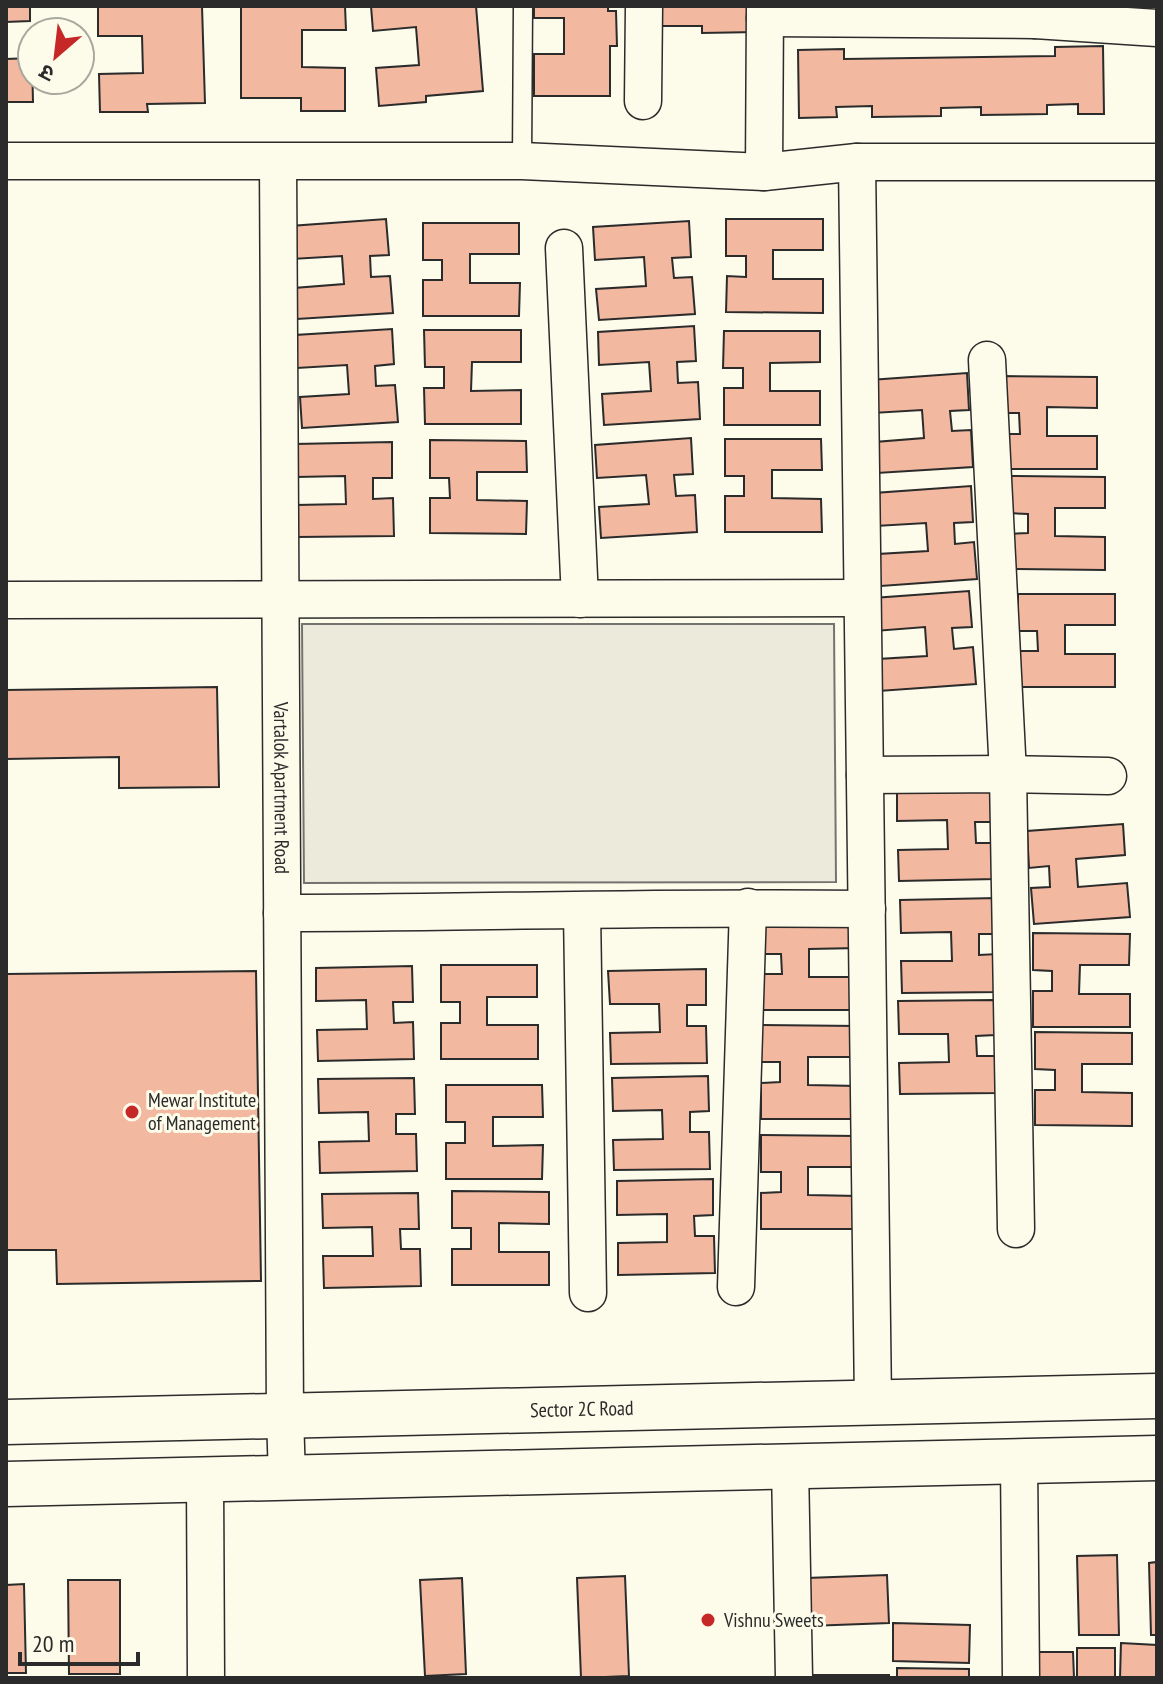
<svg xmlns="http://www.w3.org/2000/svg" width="1163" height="1684" font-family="'PT Sans Narrow','Noto Sans Devanagari',sans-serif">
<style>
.green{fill:#ecebdb;stroke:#74746e;stroke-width:2}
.building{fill:#f2b8a0;stroke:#2b2b2b;stroke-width:2}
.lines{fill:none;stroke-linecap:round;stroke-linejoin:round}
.lane-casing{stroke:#2b2b2b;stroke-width:21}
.street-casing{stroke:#2b2b2b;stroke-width:39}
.secondary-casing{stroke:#2b2b2b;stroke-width:47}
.lane{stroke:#fdfbea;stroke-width:18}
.street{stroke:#fdfbea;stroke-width:36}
.secondary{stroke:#fdfbea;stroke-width:44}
.poi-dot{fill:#c62828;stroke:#fdfbea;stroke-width:3}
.labels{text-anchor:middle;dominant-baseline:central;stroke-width:6;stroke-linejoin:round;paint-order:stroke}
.street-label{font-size:20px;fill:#2b2b2b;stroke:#fdfbea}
.poi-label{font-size:20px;fill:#2b2b2b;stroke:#fdfbea;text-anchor:start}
</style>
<rect width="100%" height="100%" fill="#fdfbea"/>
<!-- green -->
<polygon class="green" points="302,624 834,624 836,882 304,883"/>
<!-- building -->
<g class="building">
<polygon points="6,6 30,6 30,21 6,22"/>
<polygon points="98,6 202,6 205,103 147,104 148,112 100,112 99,74 143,73 142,36 98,36"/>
<polygon points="241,6 345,6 346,30 302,30 302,67 345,68 345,111 301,111 301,98 241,98"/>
<polygon points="371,6 476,6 483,91 426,96 426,102 379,106 376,68 419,65 416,27 373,31"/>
<polygon points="534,6 608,6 608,11 616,11 617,46 610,46 610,96 534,96 534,54 564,54 564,18 534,18"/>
<polygon points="655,6 747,6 747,12 756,11 757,32 702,33 702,26 655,26"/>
<polygon points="1103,46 1104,114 1078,114 1078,104 1047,105 1047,114 981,115 981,107 941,108 941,116 872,117 872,106 836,107 837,117 799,118 798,50 844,49 844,59 1055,56 1055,47"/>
<polygon points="32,58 33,102 6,102 6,59"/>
<polygon points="386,219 389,255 370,256 371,277 390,276 393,313 297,319 294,288 344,284 342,256 292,259 290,226"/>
<polygon points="726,219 823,219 823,250 773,250 773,279 823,279 823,313 726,312 727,276 746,277 746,256 726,256"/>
<polygon points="689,221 691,257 672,258 674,278 692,277 695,314 599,320 596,289 646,286 644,257 595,260 593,227"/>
<polygon points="423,223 519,223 519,254 470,254 470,283 520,283 519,316 423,316 423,280 442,280 442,260 423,260"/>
<polygon points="694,326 696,361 677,362 678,383 698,382 700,419 604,425 602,394 651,391 649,362 599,365 598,332"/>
<polygon points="392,329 394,364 375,366 376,386 395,385 398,422 302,428 300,397 349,394 347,365 297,368 295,335"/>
<polygon points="424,330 521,330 521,362 472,362 471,391 521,390 521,424 425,424 424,388 444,388 444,367 425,367"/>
<polygon points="724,331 820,331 820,362 770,363 770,391 820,391 820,425 724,425 724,388 743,388 743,368 723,368"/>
<polygon points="967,373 969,410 950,411 952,431 971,430 973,467 877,473 875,442 924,438 922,410 873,413 870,380"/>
<polygon points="1000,376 1097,377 1097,408 1047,407 1047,436 1097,436 1097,469 1001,469 1000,434 1020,434 1019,413 1001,413"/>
<polygon points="691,438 693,474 674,475 676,496 695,495 697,532 601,538 599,507 649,504 646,475 597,478 595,445"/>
<polygon points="725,439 821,439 822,470 772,470 772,498 821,499 822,532 725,532 725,496 744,496 744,476 725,476"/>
<polygon points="430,440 526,441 527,472 477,472 477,500 527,501 526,534 430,533 430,498 450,498 449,478 430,478"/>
<polygon points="392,442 392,478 373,478 373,499 393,498 394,536 297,537 296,505 346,504 345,476 296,477 295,444"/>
<polygon points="1008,476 1105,477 1105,508 1055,508 1055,536 1105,537 1105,570 1008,569 1008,534 1028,533 1028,514 1008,513"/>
<polygon points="971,486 973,522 954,523 955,544 974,542 977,579 881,586 878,554 928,551 926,523 876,526 874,493"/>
<polygon points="969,591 972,627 952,628 954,649 973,647 976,684 879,691 878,659 927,656 925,627 875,631 873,598"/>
<polygon points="1018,594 1115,594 1115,625 1065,625 1065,654 1115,654 1115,687 1019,687 1018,651 1038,651 1037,631 1018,631"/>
<polygon points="217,687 219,787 119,788 119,757 6,759 6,690"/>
<polygon points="993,786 994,822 975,822 976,843 995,843 996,879 899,881 898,850 948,849 947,820 897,821 897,788"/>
<polygon points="1123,824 1125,855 1076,859 1078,887 1127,883 1130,917 1034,924 1031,888 1050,887 1049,866 1029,868 1027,831"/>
<polygon points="997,898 998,934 979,934 979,955 998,954 999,992 902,993 901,961 952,961 951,932 901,933 900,900"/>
<polygon points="762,917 858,917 859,948 809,949 809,977 858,977 858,1010 762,1010 762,974 782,974 781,954 762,954"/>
<polygon points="1033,933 1130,934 1129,965 1080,965 1079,994 1130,994 1130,1027 1033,1027 1033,991 1052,991 1052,971 1033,970"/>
<polygon points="441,965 537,965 537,997 487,997 487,1025 538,1025 538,1059 441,1059 441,1023 460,1023 460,1002 441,1002"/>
<polygon points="412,966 413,1002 393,1002 394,1023 413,1022 414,1059 318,1061 317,1030 367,1029 366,1000 316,1001 316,968"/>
<polygon points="706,969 706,1005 687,1005 687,1026 706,1026 707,1063 611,1064 610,1033 660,1032 659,1004 610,1004 608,971"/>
<polygon points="256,971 261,1281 57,1284 56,1250 6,1250 6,974"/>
<polygon points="994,1000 995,1035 976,1036 977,1056 996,1056 997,1093 900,1094 899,1063 949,1062 948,1034 899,1034 898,1001"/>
<polygon points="761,1025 858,1026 857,1057 808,1057 808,1085 858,1086 858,1119 761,1119 761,1083 780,1082 780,1062 761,1062"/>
<polygon points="1035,1032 1132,1033 1132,1064 1082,1064 1082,1092 1132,1093 1132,1126 1035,1125 1035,1090 1055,1090 1055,1070 1035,1069"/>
<polygon points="708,1076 709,1111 690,1112 690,1132 709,1132 710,1169 614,1170 613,1140 663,1139 662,1110 613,1111 612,1078"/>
<polygon points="414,1078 415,1114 396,1114 396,1134 416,1134 417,1171 320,1173 319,1142 369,1141 368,1112 319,1113 318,1079"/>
<polygon points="446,1085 542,1085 543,1117 493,1117 493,1146 543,1145 542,1179 446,1179 446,1143 465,1143 465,1122 446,1122"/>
<polygon points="761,1135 858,1136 858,1167 808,1167 808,1195 858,1196 858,1229 761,1229 761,1193 781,1192 781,1172 761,1172"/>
<polygon points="713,1179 713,1215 694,1216 695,1236 714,1236 715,1273 618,1275 618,1243 667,1242 667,1214 617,1215 617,1181"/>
<polygon points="452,1191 549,1192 549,1224 499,1223 499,1252 549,1252 549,1285 452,1285 452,1249 471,1249 471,1228 452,1228"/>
<polygon points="418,1193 419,1229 400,1229 401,1249 420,1249 421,1286 324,1288 323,1256 373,1256 372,1227 323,1228 322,1194"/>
<polygon points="1117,1555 1119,1635 1079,1635 1077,1556"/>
<polygon points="1157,1562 1157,1635 1151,1635 1149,1563"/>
<polygon points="887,1575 889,1623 809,1626 807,1578"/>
<polygon points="625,1576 629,1676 581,1678 577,1578"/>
<polygon points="462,1578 466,1674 425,1676 420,1580"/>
<polygon points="68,1580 120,1580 120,1674 69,1674"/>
<polygon points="24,1584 26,1673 6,1673 6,1585"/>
<polygon points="893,1623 970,1625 969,1663 893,1661"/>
<polygon points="1121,1643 1157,1645 1157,1678 1120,1678"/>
<rect x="1077" y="1648" width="38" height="30"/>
<polygon points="1027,1652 1073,1652 1074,1678 1028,1678"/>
<polygon points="897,1668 969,1669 969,1678 897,1678"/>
<polygon points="810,1675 889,1675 889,1678 809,1678"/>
</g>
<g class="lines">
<!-- lane casing -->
<g class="lane-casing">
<polyline id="lane" points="522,161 523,6"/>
</g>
<!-- street casing -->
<g class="street-casing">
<g id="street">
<polyline points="765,18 1035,20 1041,6"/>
<polyline points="1035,20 1157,28"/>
<polyline points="643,101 644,6"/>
<polyline points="6,161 522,161 764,172 857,162 1157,162"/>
<path id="s1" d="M278,162L285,1416L287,1478"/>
<polyline points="857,162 873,1403"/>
<polyline points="764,172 765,6"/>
<polyline points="564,248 580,599"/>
<polyline points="987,360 1008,774 1016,1229"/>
<polyline points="6,600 862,598"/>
<polyline points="865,775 1008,774 1108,776"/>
<polyline points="582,911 588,1293"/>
<path d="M282,913C477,913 672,906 867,909"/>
<polyline points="736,1287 748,907"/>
<polyline points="1019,1461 1021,1678"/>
<polyline points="790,1466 794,1678"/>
<polyline points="205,1479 206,1678"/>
</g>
</g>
<!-- secondary casing -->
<g class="secondary-casing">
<g id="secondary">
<path id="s2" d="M6,1422L1157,1396"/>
<polyline points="6,1484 1157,1458"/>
</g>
</g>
<!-- lane -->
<use href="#lane" class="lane"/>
<!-- street -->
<use href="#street" class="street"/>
<!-- secondary -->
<use href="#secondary" class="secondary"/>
</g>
<!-- markers -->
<g class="poi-dot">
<circle cx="132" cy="1112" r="8"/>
<circle cx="708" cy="1620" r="8"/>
</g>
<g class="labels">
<!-- street labels -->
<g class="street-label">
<text stroke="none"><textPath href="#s1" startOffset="626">Vartalok Apartment Road</textPath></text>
<text stroke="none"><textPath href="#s2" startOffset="576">Sector 2C Road</textPath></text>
</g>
<!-- poi labels -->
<g class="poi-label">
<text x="148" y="1100">Mewar Institute<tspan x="148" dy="23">of Management</tspan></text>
<text x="724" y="1620">Vishnu Sweets</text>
</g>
</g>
<!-- border -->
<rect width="1163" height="1684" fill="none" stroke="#2b2b2b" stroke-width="16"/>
<!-- north arrow -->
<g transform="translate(56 56) rotate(208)"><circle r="38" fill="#fdfbea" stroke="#a9a89e" stroke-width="2"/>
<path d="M0-6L14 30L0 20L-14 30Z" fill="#c62828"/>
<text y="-12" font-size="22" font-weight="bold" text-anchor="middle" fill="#2b2b2b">उ</text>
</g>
<!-- scale -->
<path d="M20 1652v12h118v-12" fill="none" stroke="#2b2b2b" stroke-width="4"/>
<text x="32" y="1652" font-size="24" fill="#2b2b2b" stroke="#fdfbea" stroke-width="6" paint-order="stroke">20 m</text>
</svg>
